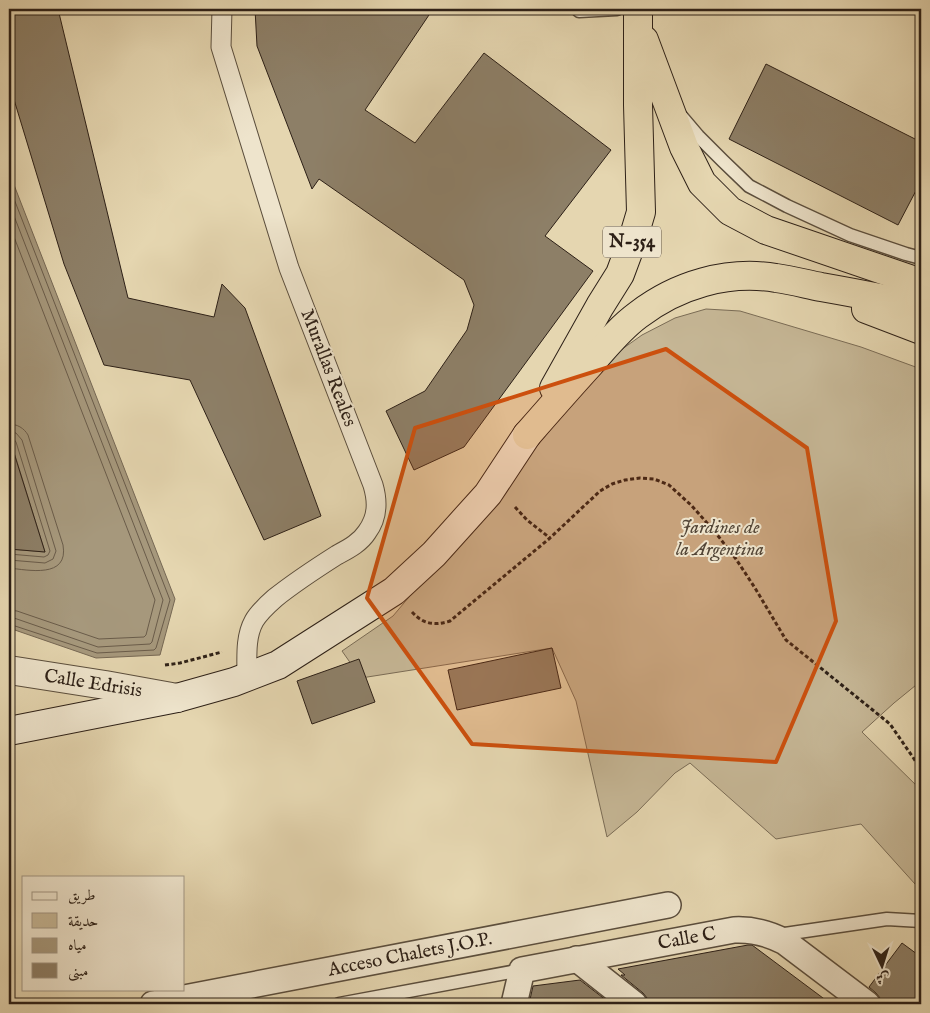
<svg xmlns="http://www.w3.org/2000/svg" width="930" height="1013" font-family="'IM FELL English',Amiri,serif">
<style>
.green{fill:#c6b796;stroke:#7a6c56}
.water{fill:#a6987c;stroke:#766854}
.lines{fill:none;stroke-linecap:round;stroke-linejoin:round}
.shore{stroke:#6a5c4a;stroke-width:1}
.building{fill:#8d7f67;stroke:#2d2017}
.service-casing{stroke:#5b4e3d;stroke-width:15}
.pedestrian-casing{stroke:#5b4e3d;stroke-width:21}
.minor-casing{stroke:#5b4e3d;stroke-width:28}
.tertiary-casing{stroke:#5b4e3d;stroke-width:30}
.secondary-casing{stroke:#2d2017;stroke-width:30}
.trunk-casing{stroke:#2d2017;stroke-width:30}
.path{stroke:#2d2017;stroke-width:3;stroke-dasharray:4 2.5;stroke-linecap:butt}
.service{stroke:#eee4cc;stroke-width:12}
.pedestrian{stroke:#eee4cc;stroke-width:19}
.minor{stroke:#eee4cc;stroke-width:25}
.tertiary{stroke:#eee4cc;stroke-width:28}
.secondary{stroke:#eee4cc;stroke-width:28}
.trunk{stroke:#e5d6b0;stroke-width:28}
.marked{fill:#cc500e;fill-opacity:0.2;stroke:#cc500e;stroke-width:4;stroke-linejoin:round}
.labels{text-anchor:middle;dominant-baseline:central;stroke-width:4;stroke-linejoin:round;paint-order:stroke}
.shield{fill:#eee4cc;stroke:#675b4d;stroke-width:1}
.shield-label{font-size:18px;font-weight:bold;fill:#2d2017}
.street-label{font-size:19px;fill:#2d2017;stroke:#eee4cc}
.park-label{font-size:19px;font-style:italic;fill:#534637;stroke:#eee4cc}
</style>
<rect width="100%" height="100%" fill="#e5d6b0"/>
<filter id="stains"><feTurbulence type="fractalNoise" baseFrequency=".004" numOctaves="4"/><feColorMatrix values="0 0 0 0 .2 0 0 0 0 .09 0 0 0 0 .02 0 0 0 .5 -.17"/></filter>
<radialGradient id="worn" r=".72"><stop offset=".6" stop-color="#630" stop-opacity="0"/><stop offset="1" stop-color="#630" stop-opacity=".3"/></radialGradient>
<!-- green -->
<polygon class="green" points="706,309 740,311 861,347 921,369 921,681 894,703 862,732 921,790 921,882 915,884 861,824 776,839 690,763 675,773 637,812 607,837 576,701 552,648 361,678 342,651 393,616 578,397 618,352 642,335 675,318"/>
<!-- water -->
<polygon class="water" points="9,172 175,599 160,655 96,658 9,628 9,549 45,552 9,436"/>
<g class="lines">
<!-- shore -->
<g class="shore">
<polyline points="9,186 170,600 156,648 154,650 97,653 9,624"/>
<polyline points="9,203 163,600 152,642 150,644 98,647 14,618 9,618"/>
<polyline points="9,224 155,600 146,635 144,637 99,639 17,611 9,610"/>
<path d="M9,424C17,424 24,428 28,435L63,545C69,579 28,570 9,568"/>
<polyline points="9,431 16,433 22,440 56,551 53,559 45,563 9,560"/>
<polyline points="9,438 13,438 16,442 50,551 48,555 44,557 9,554"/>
</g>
</g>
<!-- building -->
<g class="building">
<polygon points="9,9 58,9 128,298 214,317 222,284 245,308 321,516 264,540 190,380 104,365 64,264 12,93 9,80"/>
<polygon points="255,9 433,9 365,110 415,143 484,53 611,150 545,236 593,271 464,447 414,470 386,411 425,391 467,330 474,305 464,280 319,179 312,189 257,46"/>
<polygon points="766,64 921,142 921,181 898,225 729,139"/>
<polygon points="14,453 45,552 9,549 9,454"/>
<polygon points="552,648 561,688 457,710 448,670"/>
<polygon points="359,659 375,702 312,724 297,681"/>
<polygon points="902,943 921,957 921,1004 881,1004 880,998 876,993 869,987"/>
<polygon points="748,945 752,945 831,1004 648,1004 647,998 643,993 621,975 625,975 618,969"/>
<polygon points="580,980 611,1004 529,1004 533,986"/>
</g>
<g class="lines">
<!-- service casing -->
<g class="service-casing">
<g id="service">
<polyline points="577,9 579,11 617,9"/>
<polyline points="681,116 698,136 723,161 749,186 787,206 850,235 906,254 921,258"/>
<polyline points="778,935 887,919 921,921"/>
<polyline points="339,1004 522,970"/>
</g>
</g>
<!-- pedestrian casing -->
<g class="pedestrian-casing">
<path id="pedestrian" d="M222,9L221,47L289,268L373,485C378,502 378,517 367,532C360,543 348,549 337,555C315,569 295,582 275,598C267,605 259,612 254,621C245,637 247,658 247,677"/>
</g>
<!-- minor casing -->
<g class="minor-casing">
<g id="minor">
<polyline points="577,959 634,1004"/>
<polyline points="153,1004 668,905"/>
<path d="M514,1004L522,970L734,930C753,929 768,933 785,942L867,1004"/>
</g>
</g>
<!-- tertiary casing -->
<g class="tertiary-casing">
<polyline id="tertiary" points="9,670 105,685 177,698"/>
</g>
<!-- secondary casing -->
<g class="secondary-casing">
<polyline id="secondary" points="9,731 177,698 234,682 278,665 394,591 434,554 488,494 527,435"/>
</g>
<!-- trunk casing -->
<g class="trunk-casing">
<g id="trunk">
<polyline points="644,40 684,147 702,183 730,211 766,230 921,283"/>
<polyline points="866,309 921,330"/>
<polyline points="554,388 600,306 620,274 633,239 641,212 638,105 638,9"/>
<path d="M527,435C548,411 569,387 590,364C605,347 619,329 638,315C677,285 727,270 776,278C791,280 806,284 821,287C855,293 888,299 921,307"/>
</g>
</g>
<!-- path -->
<g class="path">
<polyline points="515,507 527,520 550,538"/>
<path d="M412,612C423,624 434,626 450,621L550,538L600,491L612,484L625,480L640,478L654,479L669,485L692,506L715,532L736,559L755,588L786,640L890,724L921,769"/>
<polyline points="165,665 180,663 222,652"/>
</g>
<!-- service -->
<use href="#service" class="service"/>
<!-- pedestrian -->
<use href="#pedestrian" class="pedestrian"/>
<!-- minor -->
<use href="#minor" class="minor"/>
<!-- tertiary -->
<use href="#tertiary" class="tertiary"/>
<!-- secondary -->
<use href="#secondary" class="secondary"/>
<!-- trunk -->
<use href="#trunk" class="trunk"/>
</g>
<!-- marked area -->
<path class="marked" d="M666,349L807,448L836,621L776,762L472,744L367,598L415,428Z"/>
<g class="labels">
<!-- shield labels -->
<rect class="shield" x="603" y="226.5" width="58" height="31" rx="4"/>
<g class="shield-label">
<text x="632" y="242">N-354</text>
</g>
<!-- street labels -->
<g class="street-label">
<text transform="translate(328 368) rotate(69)">Murallas Reales</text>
<text transform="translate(93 684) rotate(9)">Calle Edrisis</text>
<text transform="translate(687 939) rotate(-10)">Calle C</text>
<text transform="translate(410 955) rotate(-11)">Acceso Chalets J.O.P.</text>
</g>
<!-- park labels -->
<g class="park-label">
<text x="720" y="528">Jardines de<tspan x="720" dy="22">la Argentina</tspan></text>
</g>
</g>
<!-- margin -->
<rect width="930" height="1013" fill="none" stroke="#e5d6b0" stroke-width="30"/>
<rect x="10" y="10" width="910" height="993" fill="none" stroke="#2d2017" stroke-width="2.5"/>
<rect x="15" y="15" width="900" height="983" fill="none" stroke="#2d2017"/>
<!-- legend -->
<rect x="22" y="876" width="162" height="115" fill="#eee4cc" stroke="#a19684"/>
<rect x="32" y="892" width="25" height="8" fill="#eee4cc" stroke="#a19684"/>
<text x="68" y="900" font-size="15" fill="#2d2017">طريق</text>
<rect x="32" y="913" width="25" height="15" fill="#c6b796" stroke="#a19684"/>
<text x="68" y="926" font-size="15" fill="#2d2017">حديقة</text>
<rect x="32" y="938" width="25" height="15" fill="#a6987c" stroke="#a19684"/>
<text x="68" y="950" font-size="15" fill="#2d2017">مياه</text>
<rect x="32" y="963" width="25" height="15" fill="#8d7f67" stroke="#a19684"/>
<text x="68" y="976" font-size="15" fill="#2d2017">مبنى</text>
<!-- north arrow -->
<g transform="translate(882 966) rotate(176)" stroke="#eee4cc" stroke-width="4" paint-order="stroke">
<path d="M0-4L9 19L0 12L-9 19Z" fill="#2d2017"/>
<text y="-8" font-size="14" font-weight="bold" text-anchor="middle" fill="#2d2017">ش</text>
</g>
<rect width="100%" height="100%" filter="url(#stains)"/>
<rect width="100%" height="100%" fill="url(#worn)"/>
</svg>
